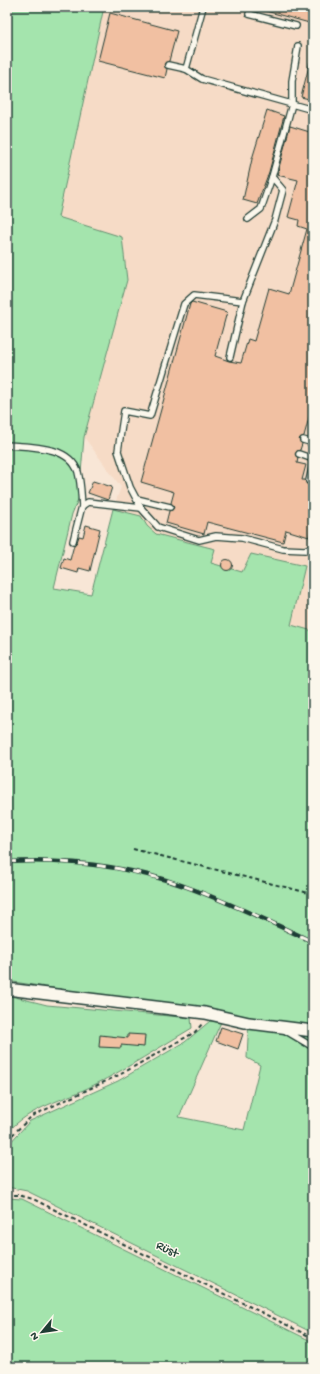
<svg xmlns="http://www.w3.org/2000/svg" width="320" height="1374" font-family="'Gochi Hand',sans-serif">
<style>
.built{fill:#f6dbc6}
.green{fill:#a4e4ad;stroke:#629070}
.building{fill:#f1c0a2;stroke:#1f3d34}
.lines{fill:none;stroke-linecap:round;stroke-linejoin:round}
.lane-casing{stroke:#1f3d34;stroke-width:8}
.street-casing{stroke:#1f3d34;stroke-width:14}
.path{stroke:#1f3d34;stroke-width:2;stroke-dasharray:4 3;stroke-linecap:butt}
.lane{stroke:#fbf7ec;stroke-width:5.5}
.street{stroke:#fbf7ec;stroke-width:11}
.rail-casing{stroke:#1f3d34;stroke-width:4.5}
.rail{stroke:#fbf7ec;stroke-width:3;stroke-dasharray:9;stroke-linecap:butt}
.labels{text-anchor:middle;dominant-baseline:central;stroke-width:3;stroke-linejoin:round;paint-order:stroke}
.street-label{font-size:13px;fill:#1f3d34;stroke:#fbf7ec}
</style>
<rect width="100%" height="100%" fill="#f8e6d6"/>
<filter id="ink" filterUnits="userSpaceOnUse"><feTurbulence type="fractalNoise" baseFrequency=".025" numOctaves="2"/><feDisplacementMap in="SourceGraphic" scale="8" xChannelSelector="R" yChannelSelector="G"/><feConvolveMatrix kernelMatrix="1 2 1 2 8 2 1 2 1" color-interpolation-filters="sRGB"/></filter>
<g filter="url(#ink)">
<!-- built -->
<polygon class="built" points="104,7 313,7 313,631 291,625 305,566 242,572 211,563 215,549 156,534 147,526 141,516 113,509 121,487 84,437 127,280 58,217"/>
<!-- green -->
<g class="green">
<polygon points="7,7 104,7 58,217 122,237 127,280 84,437 79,497 72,514 54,588 91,594 113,509 141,516 147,526 156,534 215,549 211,563 242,572 251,554 305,566 291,625 313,631 313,1333 27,1191 7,1187 7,1146 30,1121 118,1081 185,1042 210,1021 221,1022 179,1117 244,1130 260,1065 247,1058 249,1018 7,981"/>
<path d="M7,995L47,1005L191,1018L192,1028C160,1047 128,1068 94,1085C65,1100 29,1107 7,1133Z"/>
<polygon points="7,1198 22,1199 313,1342 313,1367 7,1367"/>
</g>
<!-- building -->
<g class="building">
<polygon points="262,7 313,7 313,24 262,10"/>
<polygon points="110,13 177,31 169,61 164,64 167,69 165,78 98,61"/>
<polygon points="310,62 313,62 313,100 301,97"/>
<polygon points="267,110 284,116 269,172 257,204 243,200 252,159"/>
<polygon points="290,126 313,133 313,403 304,436 299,439 302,444 300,450 297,451 295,454 298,458 297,463 306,465 302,480 305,480 308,485 313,483 313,524 309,537 286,530 283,542 207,522 204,534 166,523 169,511 174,508 171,503 174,492 141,482 190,304 192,302 227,312 215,356 229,361 241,363 248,339 254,341 269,288 289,294 307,229 298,226 299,220 288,217 298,180 277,175"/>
<polygon points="93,481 112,487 108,500 88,493"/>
<polygon points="86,525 100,529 90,571 79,568 78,573 61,568 64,558 70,560 74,545 77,542 79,536 83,537"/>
<circle cx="227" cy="565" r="5.5"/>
<polygon points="221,1027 243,1034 238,1049 216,1041"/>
<polygon points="128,1034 145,1035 144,1047 121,1045 121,1048 99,1047 100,1035 128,1038"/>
</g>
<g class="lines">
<!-- lane casing -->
<g class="lane-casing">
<g id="lane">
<polyline points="203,7 186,69 202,79 313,110"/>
<polyline points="251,7 249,14 296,26"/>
<polyline points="168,65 186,69"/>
<polyline points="248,219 261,209 272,177 292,104 292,81 298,46"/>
<polyline points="243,301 275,220 283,190 272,177"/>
<polyline points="230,357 243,301 194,295 184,304 150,416 124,411 118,451 130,487 141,508 158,527 199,540 216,536 242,538 283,549 305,550 313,546"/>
<polyline points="303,440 313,443"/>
<path d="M7,445C30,447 69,445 78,472C81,483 81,495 82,506"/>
<polyline points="299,454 313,459"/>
<polyline points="309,481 313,464"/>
<polyline points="137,499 170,507"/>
<polyline points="73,541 82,506 88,502 141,508"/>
<polyline points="286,1031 313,1047"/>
</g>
</g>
<!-- street casing -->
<g class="street-casing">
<polyline id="street" points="7,989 205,1013 249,1023 313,1031"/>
</g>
<!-- path -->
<g class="path">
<polyline points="133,849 313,894"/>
<polyline points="7,1140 32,1116 121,1074 195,1032 202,1024"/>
<polyline points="7,1195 18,1195 33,1199 313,1338"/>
</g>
<!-- lane -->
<use href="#lane" class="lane"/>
<!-- street -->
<use href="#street" class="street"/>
<!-- rail casing -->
<g class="rail-casing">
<path id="rail" d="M7,862C66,859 128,866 184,886C228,902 271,922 313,942"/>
</g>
<!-- rail -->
<use href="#rail" class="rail"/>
</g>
</g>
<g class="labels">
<!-- street labels -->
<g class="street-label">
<text transform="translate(167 1250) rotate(26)">Rüst</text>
</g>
</g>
<!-- margin -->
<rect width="320" height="1374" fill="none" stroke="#fbf7ec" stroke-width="24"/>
<rect x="12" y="12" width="296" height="1350" fill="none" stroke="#1f3d34" stroke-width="1.5" filter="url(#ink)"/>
<!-- north arrow -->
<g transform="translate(42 1332) rotate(241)" stroke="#fbf7ec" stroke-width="3" paint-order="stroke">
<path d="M0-3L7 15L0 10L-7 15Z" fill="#1f3d34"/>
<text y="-6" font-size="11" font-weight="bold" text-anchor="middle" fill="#1f3d34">N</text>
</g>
</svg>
